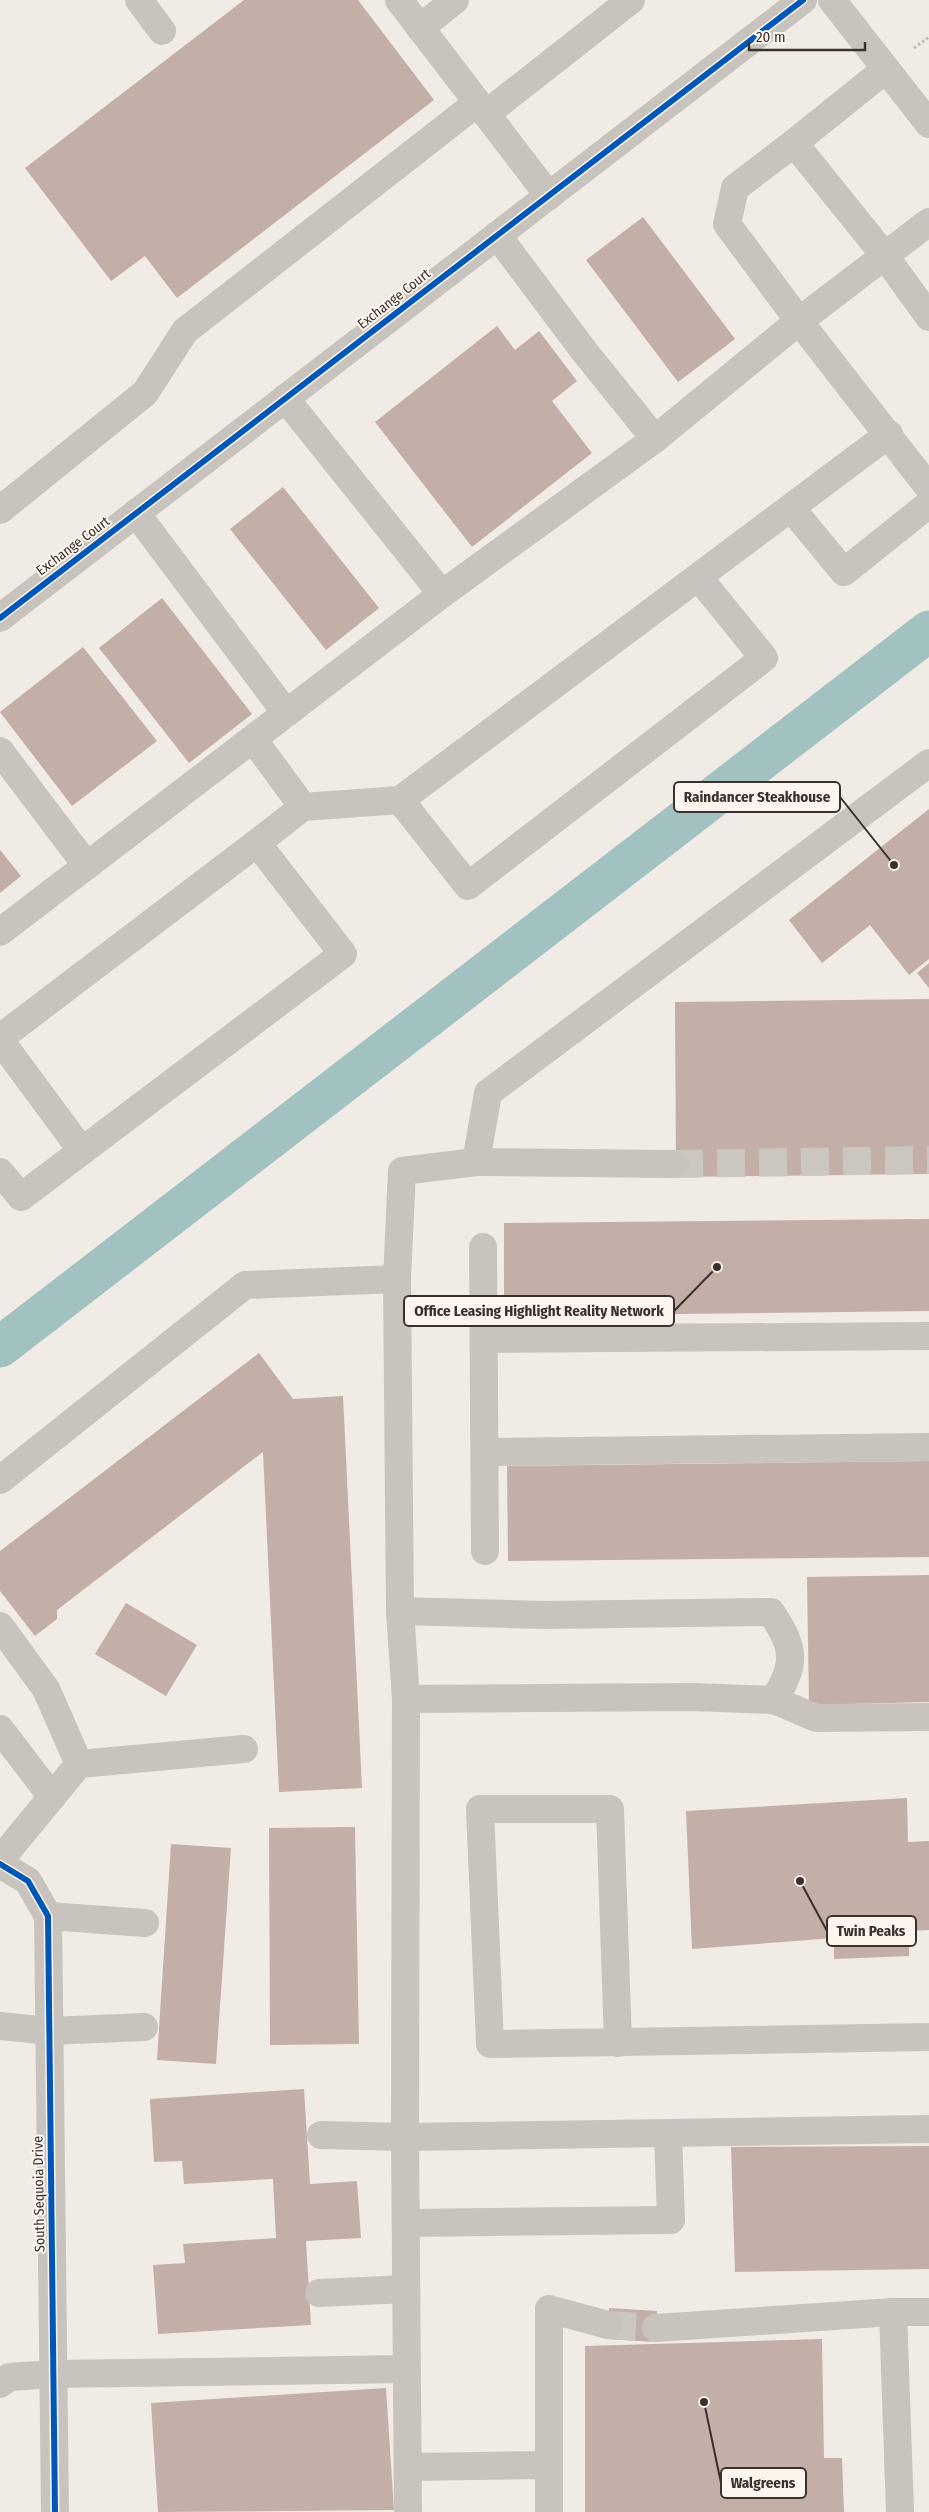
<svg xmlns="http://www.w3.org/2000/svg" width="929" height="2512" font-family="'Fira Sans Condensed',sans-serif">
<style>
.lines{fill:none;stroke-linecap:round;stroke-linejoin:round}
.canal{stroke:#a1c2c1;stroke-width:41}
.building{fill:#c3afa7}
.minor-tunnel{stroke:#ccc6c0;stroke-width:28;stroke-dasharray:28 14;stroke-linecap:butt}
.path{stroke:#c2bbb6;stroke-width:3;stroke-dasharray:2.5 2.5;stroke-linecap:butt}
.minor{stroke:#c9c3be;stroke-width:28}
.cycleway-casing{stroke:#fbf5ee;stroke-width:9}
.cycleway{stroke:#0057b8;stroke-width:6}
.labels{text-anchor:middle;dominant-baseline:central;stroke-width:4;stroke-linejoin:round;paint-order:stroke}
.street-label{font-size:14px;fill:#3b302b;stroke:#fbf5ee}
.leader{fill:none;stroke:#3b302b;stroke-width:2}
.callout-dot{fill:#3b302b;stroke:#fbf5ee;stroke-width:2}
.callout{fill:#fbf5ee;stroke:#3b302b;stroke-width:2}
.callout-label{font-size:15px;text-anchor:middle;font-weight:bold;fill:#3b302b}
</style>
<rect width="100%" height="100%" fill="#f0ebe5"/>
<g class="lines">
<!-- canal -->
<polyline class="canal" points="0,1347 929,631"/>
</g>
<!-- building -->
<g class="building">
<polygon points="244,0 358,0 434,100 177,298 145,256 111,281 25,168"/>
<polygon points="643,217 735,339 678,382 586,260"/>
<polygon points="497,326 515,350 539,331 577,381 552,401 592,453 472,547 375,422"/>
<polygon points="283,487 379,608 326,650 230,529"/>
<polygon points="162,598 252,714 189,763 99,648"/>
<polygon points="83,647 157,741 72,806 0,712"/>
<polygon points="929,809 929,959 909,975 870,925 822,963 789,920"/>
<polygon points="0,850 21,876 0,893"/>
<polygon points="929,963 929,988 917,973"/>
<polygon points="929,999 929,1174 676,1177 675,1002"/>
<polygon points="929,1219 929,1311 504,1316 504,1223"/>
<polygon points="259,1353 293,1399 343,1396 362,1788 279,1792 263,1452 57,1610 57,1619 35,1636 0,1591 0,1551"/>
<polygon points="929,1461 929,1557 508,1561 507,1466"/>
<polygon points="929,1575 929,1702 809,1705 807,1577"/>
<polygon points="126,1603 197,1645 166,1696 95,1654"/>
<polygon points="907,1798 908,1842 929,1841 929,1930 909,1931 909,1956 834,1959 834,1938 692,1949 686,1811"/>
<polygon points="355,1827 359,2044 270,2045 269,1828"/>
<polygon points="171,1844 231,1848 216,2064 157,2060"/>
<polygon points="304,2089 310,2184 357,2181 361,2238 306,2241 311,2325 158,2334 153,2265 185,2263 183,2244 276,2238 273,2179 184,2184 182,2161 154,2162 150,2099"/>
<polygon points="929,2146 929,2269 735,2272 731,2147"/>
<polygon points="609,2308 657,2311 655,2342 607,2339"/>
<polygon points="822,2339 824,2458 842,2458 844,2512 585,2512 585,2346"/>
<polygon points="386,2388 394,2510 158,2512 151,2403"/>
</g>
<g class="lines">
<!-- minor-tunnel -->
<g class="minor-tunnel">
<polyline points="675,1164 929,1160"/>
<polyline points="608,2325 656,2328"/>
</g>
<!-- path -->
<polyline class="path" points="914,48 929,37"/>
<!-- minor -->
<g class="minor">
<polyline points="139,0 162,31"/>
<polyline points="399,0 549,196"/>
<polyline points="832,0 929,124"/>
<polyline points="420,28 455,0"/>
<polyline points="486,114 631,0"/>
<polyline points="794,143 886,69"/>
<polyline points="497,235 584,351 655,439"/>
<polyline points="929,317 885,256 794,143 735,188 727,224 799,321 929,488"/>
<polyline points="285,398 442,594"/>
<polyline points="791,508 844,572 929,504"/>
<polyline points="0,510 145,393 185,331 477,103"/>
<polyline points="136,513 286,713"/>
<polyline points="0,618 803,0"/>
<polyline points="253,739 303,807 257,843"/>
<polyline points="0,751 87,866"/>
<polyline points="400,800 468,886 764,658 699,578"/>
<polyline points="303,807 400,800 889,434"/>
<polyline points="0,932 442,594 655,439 799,321 929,222"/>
<polyline points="0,1038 257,843 343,954 21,1197 0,1172"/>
<polyline points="0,1040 82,1151"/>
<polyline points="675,1164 476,1162 488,1093 929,763"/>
<polyline points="483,1247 485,1551"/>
<polyline points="397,1279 402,1171 476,1162"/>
<polyline points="484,1339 929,1336"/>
<polyline points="485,1452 929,1447"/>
<polyline points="0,1480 245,1285 397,1279 400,1611 406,1699 405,2137 408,2512"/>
<path d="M400,1611L545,1615L771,1612C795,1648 797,1663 774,1700"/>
<polyline points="0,1626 46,1689 79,1764"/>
<polyline points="406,1699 692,1697 774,1700 816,1718 929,1717"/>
<polyline points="0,1729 52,1797"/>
<polyline points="0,1860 79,1764 244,1749"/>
<polyline points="0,1864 28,1881 48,1916 55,2512"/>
<polyline points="48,1916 145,1923"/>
<polyline points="0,2026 49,2031 144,2027"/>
<polyline points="618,2043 610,1809 480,1809 490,2044 929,2037"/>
<polyline points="321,2135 405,2137 929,2129"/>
<polyline points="406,2223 671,2220 668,2133"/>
<polyline points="319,2293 406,2289"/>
<polyline points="656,2328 893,2312"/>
<polyline points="0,2384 9,2377 54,2374 407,2369"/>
<polyline points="408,2467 548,2465"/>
<polyline points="549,2512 549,2309 608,2325"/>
<polyline points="900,2512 893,2312 929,2312"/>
</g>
<!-- cycleway casing -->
<g class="cycleway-casing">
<g id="cycleway">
<polyline points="0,618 803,0"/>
<polyline points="0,1864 28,1881 48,1916 55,2512"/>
</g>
</g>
<!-- cycleway -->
<use href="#cycleway" class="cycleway"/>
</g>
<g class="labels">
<!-- street labels -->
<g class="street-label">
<text transform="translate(394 299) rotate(-38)">Exchange Court</text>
<text transform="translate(73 546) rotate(-37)">Exchange Court</text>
<text transform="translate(39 2194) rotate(-91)">South Sequoia Drive</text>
</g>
</g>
<!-- callouts -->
<path class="leader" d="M894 865L840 797M717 1267L674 1311M800 1881L827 1931M704 2402L721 2483"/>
<g class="callout-dot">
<circle cx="894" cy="865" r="5"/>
<circle cx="717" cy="1267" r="5"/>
<circle cx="800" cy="1881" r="5"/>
<circle cx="704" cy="2402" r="5"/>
</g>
<g class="callout">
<rect x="674" y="782" width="166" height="30" rx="5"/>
<rect x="404" y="1296" width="270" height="30" rx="5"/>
<rect x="827" y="1916" width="89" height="30" rx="5"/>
<rect x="721" y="2468" width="85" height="30" rx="5"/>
</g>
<g class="callout-label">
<text x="757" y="802">Raindancer Steakhouse</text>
<text x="539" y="1316">Office Leasing Highlight Reality Network</text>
<text x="871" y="1936">Twin Peaks</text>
<text x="763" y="2488">Walgreens</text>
</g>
<!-- scale -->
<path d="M749 42v8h116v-8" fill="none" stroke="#3b302b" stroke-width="2.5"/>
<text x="756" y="42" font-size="15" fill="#3b302b" stroke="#fbf5ee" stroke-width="4" paint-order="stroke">20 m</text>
</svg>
